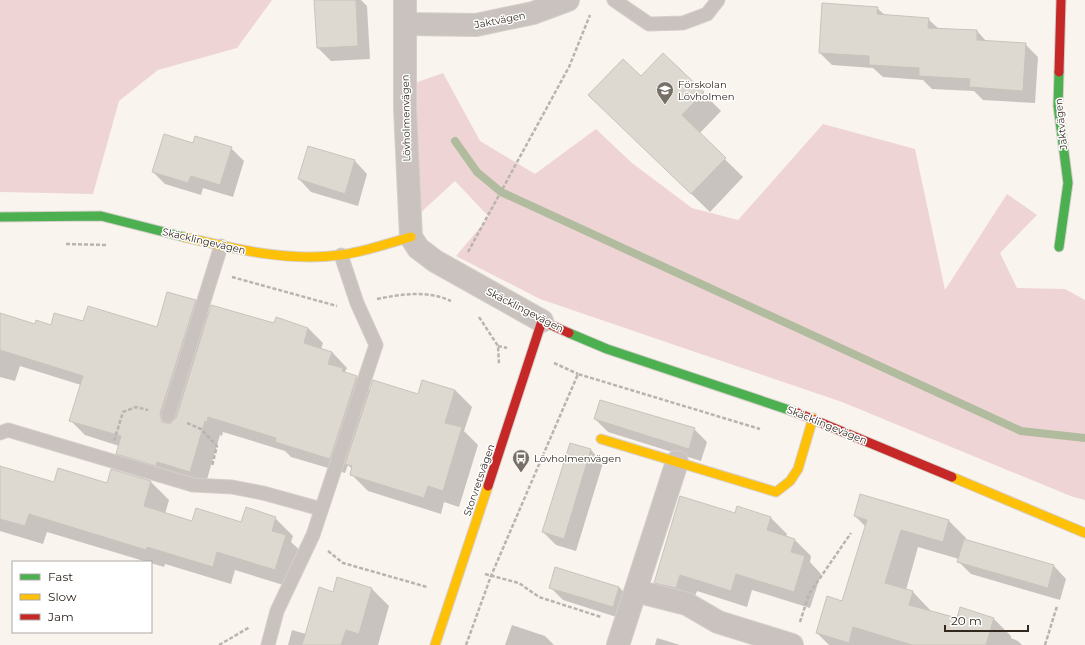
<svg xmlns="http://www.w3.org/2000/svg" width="1085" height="645" font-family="Montserrat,sans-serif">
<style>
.green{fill:#efd4d5}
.shadow{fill:#0003}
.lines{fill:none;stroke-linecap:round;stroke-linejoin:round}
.stream{stroke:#b0bc9d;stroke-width:8}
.building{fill:#ddd9d0;stroke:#c8c4bb}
.lane-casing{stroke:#d5cfca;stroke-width:15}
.street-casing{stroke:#d5cfca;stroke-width:24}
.fast-casing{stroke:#d5cfca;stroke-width:11}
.slow-casing{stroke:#d5cfca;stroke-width:11}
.jam-casing{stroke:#d5cfca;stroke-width:11}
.path{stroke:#bab4b0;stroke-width:2.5;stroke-dasharray:4 2;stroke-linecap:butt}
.lane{stroke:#cac2bf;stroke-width:13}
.street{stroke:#cac2bf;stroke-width:22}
.fast{stroke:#4caf50;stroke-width:9}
.slow{stroke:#ffc107;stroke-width:9}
.jam{stroke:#c62828;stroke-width:9}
.labels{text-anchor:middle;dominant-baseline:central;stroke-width:3;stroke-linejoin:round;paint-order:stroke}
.street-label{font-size:10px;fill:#32281f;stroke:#fff}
.poi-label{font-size:10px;fill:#32281f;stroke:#fff;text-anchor:start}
</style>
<rect width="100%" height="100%" fill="#faf4ee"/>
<!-- green -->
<g class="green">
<polygon points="0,0 272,0 237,48 158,70 119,101 93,194 0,192"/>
<polygon points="443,73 480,141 535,174 596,129 632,163 692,208 738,220 823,124 915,149 945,290 1007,194 1037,215 1000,253 1017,288 1065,289 1085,300 1085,500 1073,497 842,402 540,299 456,256 489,217 455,181 418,215 415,83"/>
</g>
<!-- shadow -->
<g class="shadow">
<polygon points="315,0 361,0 367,6 370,59 331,61 318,48"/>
<polygon points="877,8 886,16 928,19 939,29 977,31 987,42 1025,44 1038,57 1035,103 983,100 974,91 932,89 923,80 883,77 873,68 832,65 820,53"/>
<polygon points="703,93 721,111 699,134 743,177 710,212 608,113"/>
<polygon points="193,144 231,148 244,161 233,197 203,188 201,195 165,184 153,172"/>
<polygon points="308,147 355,161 367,174 358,206 311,192 299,179"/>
<polygon points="195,301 209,315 308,328 323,343 321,349 332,352 347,368 345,372 347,374 357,377 370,390 419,395 455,390 472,407 464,431 478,445 459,507 444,502 441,514 368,491 351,474 352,469 348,465 345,473 291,457 285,451 223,432 222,436 220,435 205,486 132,468 117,453 119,446 85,435 70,420 81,385 20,366 15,381 0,377 0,314 36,325 52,326 84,322 157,328"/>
<polygon points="595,419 694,429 707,442 701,461 608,432"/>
<polygon points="571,444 591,450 603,463 576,551 556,545 543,532"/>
<polygon points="0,482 108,484 151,482 169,500 165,514 193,522 242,523 275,518 293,536 291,542 304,554 293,588 235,570 231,584 165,564 164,567 47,532 43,544 0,531"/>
<polygon points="736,514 771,518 787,534 786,537 795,540 811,556 810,562 821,574 810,608 752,590 747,607 697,591 692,604 671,599 655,582"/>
<polygon points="855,516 948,520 966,538 965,540 1054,566 1066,579 1060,600 971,574 958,561 959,559 918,547 906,590 913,592 930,610 930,611 958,619 961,608 994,619 1011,636 1011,638 1018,641 1022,645 829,645 817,633 843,602 866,527"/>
<polygon points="338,579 372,589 389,606 378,645 288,645 292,630 306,634 334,593"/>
<polygon points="550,587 619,587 631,600 626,620 563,600"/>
<polygon points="512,625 545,636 554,645 505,645"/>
<polygon points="657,638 680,645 655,645"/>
</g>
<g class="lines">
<!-- stream -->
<polyline class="stream" points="455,141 477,172 501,192 1021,431 1085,438"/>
</g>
<!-- building -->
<g class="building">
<polygon points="314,0 356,0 358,46 317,48"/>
<polygon points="822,3 878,7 877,14 929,18 928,28 977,30 977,40 1026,43 1023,91 969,87 970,79 919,76 919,68 869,65 869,56 819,53"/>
<polygon points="663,53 704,92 682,115 726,158 691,194 588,95 623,59 641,76"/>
<polygon points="164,134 193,143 195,136 232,147 220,185 191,176 188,183 152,172"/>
<polygon points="308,146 355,160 345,194 298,179"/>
<polygon points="167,292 196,300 160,414 162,422 170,424 176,418 211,305 274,323 276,317 308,328 304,343 332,352 328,364 343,368 342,371 357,376 330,459 275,442 276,438 208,417 207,422 205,421 190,472 157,462 156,466 116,454 121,436 69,421 83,376 0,350 0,313 35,324 36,320 51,325 54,313 83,321 88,306 157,327"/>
<polygon points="373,380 418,394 422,380 455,390 445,423 462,427 443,491 428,486 424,498 350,475 352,466 345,464"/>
<polygon points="600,400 695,428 689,449 594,419"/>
<polygon points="570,443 591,449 564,539 542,532"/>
<polygon points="0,466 54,482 58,468 107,483 111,469 151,481 144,506 192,521 196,508 241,522 246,507 276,517 272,531 286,535 275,570 217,552 213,567 147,547 146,550 29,514 25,526 0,519"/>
<polygon points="860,494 949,520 943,542 901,530 885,583 913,591 909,605 957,618 960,607 994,618 986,645 912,645 853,627 849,643 816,633 827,596 842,601 867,520 854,516"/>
<polygon points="680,496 735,513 737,506 771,517 767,530 795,539 791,552 805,556 794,592 736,574 731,591 680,575 676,588 654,583"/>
<polygon points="964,539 1054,565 1048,588 957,562"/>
<polygon points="555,567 619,587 613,607 549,588"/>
<polygon points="337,577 372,588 359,634 346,630 341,645 302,645 319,587 333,592"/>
</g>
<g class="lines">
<!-- lane casing -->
<g class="lane-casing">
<g id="lane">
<polyline points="614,0 649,24 683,23 707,14 718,0"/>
<polyline points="168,416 221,246"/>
<polyline points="0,433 8,430 193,485 232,487 263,493 321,509"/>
<polyline points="268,645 277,611 313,535 376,345 357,303 341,255"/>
</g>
</g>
<!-- street casing -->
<g class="street-casing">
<g id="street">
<polyline points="405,0 405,109 411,237 418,248 435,261 542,321"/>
<polyline points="406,24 476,25 533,13 568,0"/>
<polyline points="636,591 687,604 718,622 792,645"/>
<polyline points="618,645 677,462"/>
</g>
</g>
<!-- fast casing -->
<g class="fast-casing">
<g id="fast">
<polyline points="1059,72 1058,106 1068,183 1059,247"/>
<polyline points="0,217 101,216 184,237"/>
<polyline points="569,333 607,349 795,412"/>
</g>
</g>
<!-- slow casing -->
<g class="slow-casing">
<g id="slow">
<path d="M184,237C235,249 288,262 340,255C364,252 388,243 411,237"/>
<polyline points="601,439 776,492 790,481 798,469 813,418"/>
<polyline points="952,477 1085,533"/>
<polyline points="435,645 488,486"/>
</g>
</g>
<!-- jam casing -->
<g class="jam-casing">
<g id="jam">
<polyline points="1059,72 1061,0"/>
<polyline points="795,412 952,477"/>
<polyline points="488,486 542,321 569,333"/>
</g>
</g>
<!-- path -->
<g class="path">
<polyline points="66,244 107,245"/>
<polyline points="468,252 569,67 590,15"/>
<polyline points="232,277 337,306"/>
<path d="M377,299C402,294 427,290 451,301"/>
<polyline points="479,317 498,346 499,364"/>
<polyline points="498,346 507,348"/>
<polyline points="554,363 578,374"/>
<polyline points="187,423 201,429 217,446 212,466"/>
<polyline points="114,441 123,412 136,407 148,410"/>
<polyline points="328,551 343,563 427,587"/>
<polyline points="485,574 519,583 539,597 601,617"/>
<polyline points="800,622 809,594 851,533"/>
<polyline points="219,645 250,627"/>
<polyline points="466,645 491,576 578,374 760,429"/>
<polyline points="1045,645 1057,606"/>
</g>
<!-- lane -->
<use href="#lane" class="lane"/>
<!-- street -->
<use href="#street" class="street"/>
<!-- fast -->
<use href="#fast" class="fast"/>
<!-- slow -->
<use href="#slow" class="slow"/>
<!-- jam -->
<use href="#jam" class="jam"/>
</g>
<!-- icons -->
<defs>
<g id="school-pin" transform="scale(0.9)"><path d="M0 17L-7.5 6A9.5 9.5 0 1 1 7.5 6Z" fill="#786f67" stroke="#fff"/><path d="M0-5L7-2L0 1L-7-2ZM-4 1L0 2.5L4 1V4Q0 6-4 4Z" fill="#fff"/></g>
<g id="bus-pin" transform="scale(0.9)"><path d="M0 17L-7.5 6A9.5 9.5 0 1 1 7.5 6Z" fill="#786f67" stroke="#fff"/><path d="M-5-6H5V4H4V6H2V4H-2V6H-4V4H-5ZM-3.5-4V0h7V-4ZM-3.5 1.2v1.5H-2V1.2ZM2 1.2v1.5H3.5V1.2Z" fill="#fff"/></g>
</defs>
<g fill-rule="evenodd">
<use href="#school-pin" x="665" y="90"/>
<use href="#bus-pin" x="521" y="458"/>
</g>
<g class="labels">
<!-- street labels -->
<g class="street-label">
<text transform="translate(500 20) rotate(-11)">Jaktvägen</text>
<text transform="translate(406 118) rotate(-91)">Lövholmenvägen</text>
<text transform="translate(1061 124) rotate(-96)">Jaktvägen</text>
<text transform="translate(204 241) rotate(13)">Skäcklingevägen</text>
<text transform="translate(525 310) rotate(27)">Skäcklingevägen</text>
<text transform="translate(827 425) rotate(22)">Skäcklingevägen</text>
<text transform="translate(479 480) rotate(-71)">Storvretsvägen</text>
</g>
<!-- poi labels -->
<g class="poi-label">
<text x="678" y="84">Förskolan<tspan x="678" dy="12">Lövholmen</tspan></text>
<text x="534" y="458">Lövholmenvägen</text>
</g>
</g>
<!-- legend -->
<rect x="12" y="561" width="140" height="72" fill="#ffffff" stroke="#ada9a5"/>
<rect x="20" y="574" width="20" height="6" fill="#4caf50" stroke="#ada9a5"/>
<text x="48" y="581" font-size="12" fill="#32281f">Fast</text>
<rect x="20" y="594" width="20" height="6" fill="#ffc107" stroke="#ada9a5"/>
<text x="48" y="601" font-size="12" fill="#32281f">Slow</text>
<rect x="20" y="614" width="20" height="6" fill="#c62828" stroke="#ada9a5"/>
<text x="48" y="621" font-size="12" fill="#32281f">Jam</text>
<!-- scale -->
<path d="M945 625v6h83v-6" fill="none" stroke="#32281f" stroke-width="2"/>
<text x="951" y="625" font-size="12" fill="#32281f" stroke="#ffffff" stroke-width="3" paint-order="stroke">20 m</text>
</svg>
